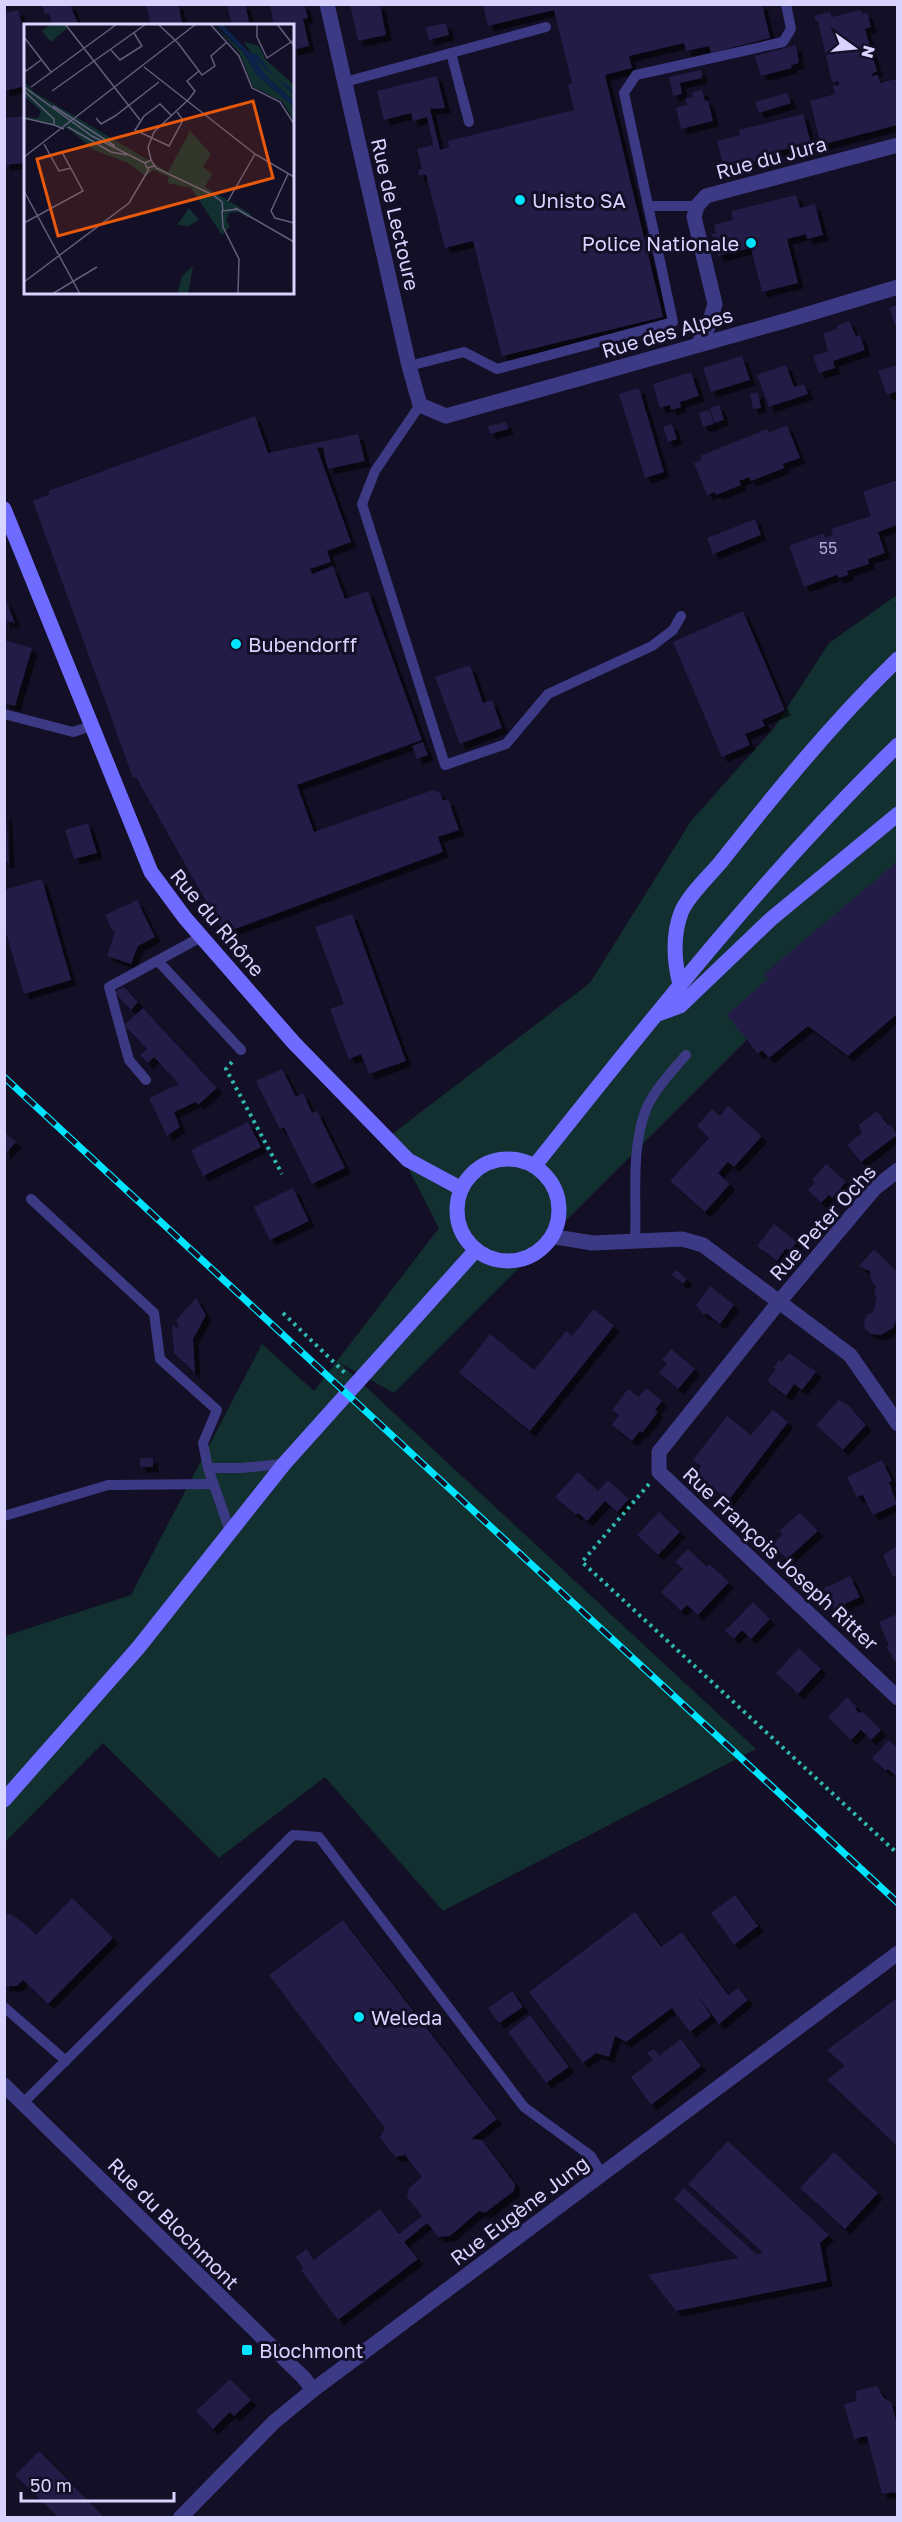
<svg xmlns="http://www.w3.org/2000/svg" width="902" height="2522" font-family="'Golos Text',sans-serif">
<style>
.green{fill:#12302f}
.building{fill:#241b47;filter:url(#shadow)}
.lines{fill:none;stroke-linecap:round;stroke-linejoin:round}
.path{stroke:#2fb8b0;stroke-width:4;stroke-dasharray:3 4.5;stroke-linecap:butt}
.lane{stroke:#3d3a85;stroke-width:10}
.street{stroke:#3d3a85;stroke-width:15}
.secondary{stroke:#6f6bff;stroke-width:15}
.rail-casing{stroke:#00e5ff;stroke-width:7}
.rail{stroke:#130f26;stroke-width:4.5;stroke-dasharray:14;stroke-linecap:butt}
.poi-dot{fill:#00e5ff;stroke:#130f26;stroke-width:2}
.labels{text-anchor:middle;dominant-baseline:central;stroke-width:6;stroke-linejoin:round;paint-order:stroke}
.number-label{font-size:16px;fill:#aca6d1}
.street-label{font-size:20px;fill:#d9d4ff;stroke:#130f26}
.poi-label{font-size:20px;fill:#d9d4ff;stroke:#130f26;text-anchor:start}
.inset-road{fill:none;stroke:#625e7d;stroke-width:1.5}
.view{fill:#e8590c;fill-opacity:0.15;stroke:#e8590c;stroke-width:3}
.inset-edge{fill:none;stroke:#d9d4ff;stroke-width:3}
</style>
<defs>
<filter id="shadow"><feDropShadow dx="5.5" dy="5.5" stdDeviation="0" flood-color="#0009"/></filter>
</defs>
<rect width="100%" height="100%" fill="#130f26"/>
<!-- green -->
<polygon class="green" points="897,595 897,889 394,1393 340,1363 756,1749 443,1911 325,1777 219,1858 103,1743 5,1842 5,1636 131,1595 262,1344 314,1391 439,1228 391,1135 590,983 691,821 774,728 829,643"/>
<!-- building -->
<g class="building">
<polygon points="42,4 70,4 78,24 81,23 82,26 53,26 49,13 45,14"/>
<polygon points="146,4 178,4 183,26 151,26"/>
<polygon points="227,4 245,4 250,26 232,26"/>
<polygon points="270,4 304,4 308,18 303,19 309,46 292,50 292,26 274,26"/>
<polygon points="350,4 380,4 386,35 358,41"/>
<polygon points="483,4 762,4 770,38 711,53 709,46 686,51 684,43 629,56 632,68 605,75 663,317 502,356 473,241 445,248 426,174 419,176 418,170 422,169 417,149 433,145 427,117 413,121 411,113 384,120 377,91 437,76 445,108 430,109 440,150 449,147 448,141 574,110 568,84 572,83 554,10 488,26"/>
<polygon points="18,10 22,24 31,22 32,26 26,26 26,86 4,91 4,13"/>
<polygon points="861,10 862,14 867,13 871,27 865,29 877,71 872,74 872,76 878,75 880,83 896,79 897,125 821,145 810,101 835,94 833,86 839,85 838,81 832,82 818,21 816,21 814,16 830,12 832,17"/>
<polygon points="446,23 449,35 429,40 426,27"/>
<polygon points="796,45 799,63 791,65 792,68 761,76 755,56"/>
<polygon points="701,70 702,78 680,83 682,94 673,96 669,77"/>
<polygon points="702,90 705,101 708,100 713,121 681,129 676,108 687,105 685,99 693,97 692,92"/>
<polygon points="787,93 791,103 759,113 755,102"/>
<polygon points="803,114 812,147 798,150 797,146 762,155 764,159 724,169 717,141 740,135 739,130"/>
<polygon points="26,116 26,163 4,165 4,118"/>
<polygon points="796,195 800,208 815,204 823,235 807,239 806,234 787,239 798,283 762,292 751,248 718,256 712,234 716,233 714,225 733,220 731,211"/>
<polygon points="897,305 897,325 895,326 889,308"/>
<polygon points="849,321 856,336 860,335 865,350 833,361 835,368 819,373 813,356 828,351 823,333 838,329 837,326"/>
<polygon points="742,356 750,380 711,392 703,368"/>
<polygon points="786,365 794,387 804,384 808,394 769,407 757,375"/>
<polygon points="897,365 897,391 887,395 878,371"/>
<polygon points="691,372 699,396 680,402 681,407 671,410 670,405 660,408 653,384"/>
<polygon points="639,388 664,472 645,478 619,394"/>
<polygon points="758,392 761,408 753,409 750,394"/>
<polygon points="719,405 724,420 714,423 710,408"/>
<polygon points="709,410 714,424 703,427 699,413"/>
<polygon points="255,416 268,453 358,434 365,461 328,469 323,447 317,448 351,542 327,551 331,562 310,569 312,574 333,566 345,599 368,591 422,740 297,785 314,832 433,790 440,793 443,801 448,799 459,830 438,837 443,852 224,933 136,777 133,778 33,501 50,494 48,491"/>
<polygon points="506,422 508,429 490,434 488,426"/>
<polygon points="672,424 677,439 668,442 663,427"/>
<polygon points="787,425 800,458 783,464 784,468 751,481 749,477 739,481 741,485 716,495 715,492 707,495 694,463 702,460 700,456 767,429 769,433"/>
<polygon points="897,480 897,525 878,532 885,553 868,559 869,564 847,571 848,575 839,578 837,575 804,587 789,546 824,533 825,538 833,535 831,529 871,516 863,492"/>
<polygon points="755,519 761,535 713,554 707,538"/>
<polygon points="5,598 15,623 7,621 5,629"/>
<polygon points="743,611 785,710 762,720 765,726 745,734 750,745 722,757 673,642"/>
<polygon points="4,640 32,648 15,706 4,703"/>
<polygon points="470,665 483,703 492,700 502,728 460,744 435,677"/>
<polygon points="423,742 428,755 417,759 412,746"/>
<polygon points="4,813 6,813 9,862 4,862"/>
<polygon points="88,823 97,853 74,859 65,830"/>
<polygon points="897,862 897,1014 848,1056 808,1026 769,1058 762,1050 758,1054 727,1015 768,979 764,974"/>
<polygon points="42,879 71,980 24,994 4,926 4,890"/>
<polygon points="137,900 155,937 138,946 131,964 107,956 115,932 112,930 105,915"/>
<polygon points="352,914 406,1061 369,1074 361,1054 349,1059 341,1038 330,1009 344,1004 315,927"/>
<polygon points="124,987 138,1002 131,1010 114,992"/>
<polygon points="143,1008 217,1088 198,1105 196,1102 174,1112 180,1127 167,1136 149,1098 179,1084 154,1057 148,1063 140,1055 147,1049 124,1025"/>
<polygon points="282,1069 296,1097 303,1093 312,1113 317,1111 345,1168 312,1184 284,1127 280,1129 256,1081"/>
<polygon points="728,1106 762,1136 734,1167 728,1162 718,1173 730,1184 705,1212 670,1181 709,1138 697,1126 712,1109 720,1116"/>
<polygon points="877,1111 887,1124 891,1125 897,1135 861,1162 847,1145 862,1133 859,1125"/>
<polygon points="248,1122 261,1147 203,1176 191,1150"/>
<polygon points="4,1132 16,1142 4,1155"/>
<polygon points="826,1164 846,1182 832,1198 829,1195 821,1203 808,1190 815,1182 812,1180"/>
<polygon points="293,1188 309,1221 270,1240 254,1207"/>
<polygon points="774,1224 797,1242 790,1251 786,1248 777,1261 757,1246"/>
<polygon points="874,1249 897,1272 897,1319 893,1328 881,1335 871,1334 865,1329 864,1322 867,1315 873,1312 877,1298 874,1294 876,1287 871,1279 870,1271 859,1266"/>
<polygon points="676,1270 687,1279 683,1284 672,1275"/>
<polygon points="710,1286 734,1305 720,1324 707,1314 703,1314 696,1305"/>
<polygon points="196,1298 206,1315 193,1339 195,1373 174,1353 172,1325 177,1328 179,1327 176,1320"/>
<polygon points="594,1309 614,1326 530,1431 459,1373 490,1334 534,1370 566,1331 572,1336"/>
<polygon points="671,1349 695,1369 678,1389 659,1373 667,1363 662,1360"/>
<polygon points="789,1353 816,1372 802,1390 794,1384 786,1396 767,1381 776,1369 773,1368 779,1360 782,1362"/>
<polygon points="646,1388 662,1401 655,1410 658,1412 642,1433 640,1431 632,1441 612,1425 619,1415 612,1410 628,1389 639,1397"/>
<polygon points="839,1400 849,1406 866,1425 843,1450 816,1425"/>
<polygon points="773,1410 788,1422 728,1501 696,1473 701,1466 693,1460 727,1416 751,1435"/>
<rect x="140" y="1458" width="13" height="9"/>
<polygon points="882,1460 892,1481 889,1482 897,1504 873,1515 863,1495 857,1497 847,1477"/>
<polygon points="578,1472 598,1491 608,1480 629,1499 617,1512 605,1501 587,1521 578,1513 576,1515 555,1497"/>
<polygon points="659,1512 680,1532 658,1555 637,1535"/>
<polygon points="800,1513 818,1531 787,1559 772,1545 783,1534 779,1531"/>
<polygon points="897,1546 897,1575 893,1577 883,1555"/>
<polygon points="688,1549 707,1567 709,1564 729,1582 698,1615 687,1605 681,1611 661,1592 683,1569 675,1562"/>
<polygon points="850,1576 860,1597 834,1609 824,1588"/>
<polygon points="753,1602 770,1619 751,1639 742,1630 734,1639 725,1631"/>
<polygon points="897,1614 897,1664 886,1647 889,1646 879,1622"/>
<polygon points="799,1648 821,1669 798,1694 776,1673"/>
<polygon points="847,1697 857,1707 855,1708 857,1711 860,1713 862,1711 881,1730 871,1740 861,1730 851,1740 828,1717"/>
<polygon points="889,1740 897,1748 897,1777 888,1769 886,1771 872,1758"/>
<polygon points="735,1895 758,1926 734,1945 711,1913"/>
<polygon points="72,1898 113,1938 48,2004 23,1980 17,1986 4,1986 4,1915 10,1914 24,1923 36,1935"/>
<polygon points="635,1912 661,1947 682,1932 728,1995 738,1988 748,2000 719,2024 696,1993 711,2016 690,2032 672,2008 626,2042 615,2036 609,2057 596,2053 583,2063 529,1992"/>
<polygon points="343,1920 497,2119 471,2139 482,2140 515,2184 514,2191 485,2213 479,2211 450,2236 438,2237 436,2233 432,2236 435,2232 427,2223 404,2242 418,2259 338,2320 301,2270 303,2268 296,2257 306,2249 314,2260 380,2209 399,2234 422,2216 407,2197 409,2188 422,2177 405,2155 395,2157 380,2137 385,2128 269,1975"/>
<polygon points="512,1991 523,2007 499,2023 488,2008"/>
<polygon points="897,1998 897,2146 827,2080 845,2066 827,2050"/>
<polygon points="530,2015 569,2067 546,2083 508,2032"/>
<polygon points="681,2039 701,2066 651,2105 631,2077 653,2060 647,2053 654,2049 659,2056"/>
<polygon points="728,2141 829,2235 820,2243 827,2281 676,2311 648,2275 738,2258 674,2199 684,2188 757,2255 763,2253 688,2184"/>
<polygon points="834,2152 878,2193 845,2229 800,2188"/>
<polygon points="230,2379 251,2400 234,2416 230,2412 213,2429 196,2411"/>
<polygon points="877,2386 884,2398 892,2403 897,2425 897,2498 895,2492 882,2494 867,2436 854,2439 844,2404 857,2401 855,2391"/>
<polygon points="39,2451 104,2517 58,2517 15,2475"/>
</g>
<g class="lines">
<!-- path -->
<g class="path">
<polyline points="232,1062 226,1069 282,1174"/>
<polyline points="283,1313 345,1373"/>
<polyline points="649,1484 582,1562 898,1854"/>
</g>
<!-- lane -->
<g class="lane">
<polyline points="451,53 469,122"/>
<polyline points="345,82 546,27"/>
<polyline points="648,206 697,206"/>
<polyline points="409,366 464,352 497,369 673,322 624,93 636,75 783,42 791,29 786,4"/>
<polyline points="420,405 375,471 362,504 445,765 506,744 548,694 652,646 673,630 681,616"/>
<polyline points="4,714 73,732 91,726"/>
<polyline points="158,961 241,1050"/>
<polyline points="146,1080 129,1060 109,987 201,937"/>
<polyline points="31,1199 154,1313 160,1359 217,1410 203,1443 208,1468 231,1534"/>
<path d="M635,1241C637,1199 630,1147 647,1107C656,1088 672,1071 686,1055"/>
<polyline points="208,1468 241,1468 284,1464"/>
<polyline points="4,1516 108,1485 213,1484"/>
<polyline points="4,2007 66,2061"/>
<polyline points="23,2103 293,1835 319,1837 524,2107 591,2156 602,2174"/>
</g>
<!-- street -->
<g class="street">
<polyline points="327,4 409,366 420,405 446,416 788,320 898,287"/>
<polyline points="698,345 708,327 715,304 694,217 697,206 706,196 898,145"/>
<polyline points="898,1170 875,1188 779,1302 659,1452 659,1472 898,1698"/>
<polyline points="555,1237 593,1243 682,1239 703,1245 850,1355 898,1424"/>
<polyline points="4,2085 304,2378 313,2390"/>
<polyline points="180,2518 274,2422 313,2390 898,1953"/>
</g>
<!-- secondary -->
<g class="secondary">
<polyline points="4,509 151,872 185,918 294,1043 408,1160 460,1188"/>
<path d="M680,985C674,961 672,937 681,913C686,898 709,876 720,863C776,792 833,722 898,659"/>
<polyline points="658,1014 680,1006 771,919 898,814"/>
<circle cx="508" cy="1210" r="51"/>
<path d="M536,1164C651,1020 765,874 898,745"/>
<polyline points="4,1800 138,1648 284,1464 475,1251"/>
</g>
<!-- rail casing -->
<g class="rail-casing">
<polyline id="rail" points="4,1077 898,1903"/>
</g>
<!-- rail -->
<use href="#rail" class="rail"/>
</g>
<!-- markers -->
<g class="poi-dot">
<circle cx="520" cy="200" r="6"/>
<circle cx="751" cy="243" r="6"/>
<circle cx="236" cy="644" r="6"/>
<circle cx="359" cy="2017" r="6"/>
<rect x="241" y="2344" width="12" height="12" rx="3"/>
</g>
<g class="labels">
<!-- number labels -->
<g class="number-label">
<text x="828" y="548">55</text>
</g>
<!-- street labels -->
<g class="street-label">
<text transform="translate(771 157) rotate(-15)">Rue du Jura</text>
<text transform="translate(396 214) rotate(77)">Rue de Lectoure</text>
<text transform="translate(667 332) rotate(-16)">Rue des Alpes</text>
<text transform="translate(218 922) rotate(50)">Rue du Rhône</text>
<text transform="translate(822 1222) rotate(-48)">Rue Peter Ochs</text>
<text transform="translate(781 1558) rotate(43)">Rue François Joseph Ritter</text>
<text transform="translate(519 2210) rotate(-37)">Rue Eugène Jung</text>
<text transform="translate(174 2223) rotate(45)">Rue du Blochmont</text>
</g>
<!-- poi labels -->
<g class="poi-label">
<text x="532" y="200">Unisto SA</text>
<text x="739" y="243" text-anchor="end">Police Nationale</text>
<text x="248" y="644">Bubendorff</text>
<text x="371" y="2017">Weleda</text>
<text x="259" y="2350">Blochmont</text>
</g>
</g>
<!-- overview -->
<g transform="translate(24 24)">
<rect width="270" height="270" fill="#130f26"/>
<path d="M27,0H40L43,4L27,18L18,7ZM189,0L219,28L233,51L270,83V97L259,78L229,63L215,28ZM220,18L235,22L242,36L270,61V77L242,52ZM0,57L10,68L144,148L166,107L187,130L179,143L188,150L181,163L227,190L224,194L215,188L205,189L202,197L206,202L198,211L167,164L143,159L145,153L129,146L122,152L104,139L70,126L45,105L0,93L14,94L17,87L0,72ZM165,184L175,196L165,202L153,201ZM169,242L164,270H153L158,252Z" fill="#12302f"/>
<path d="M192,0H198L225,28L234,31L251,54L266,63L270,71L229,33L246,56L270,77V83L233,51L219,28Z" fill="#0c2248"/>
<path class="inset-road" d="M41,0L116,96M134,0L154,19L178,51L191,42L187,32L203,18M186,0L215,32L228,64L256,78L270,100M233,0V13L243,34L270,16M253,0L270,22M0,13L27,48M87,26L96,36L118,22L110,9M0,43L2,47L17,36M120,43L231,130L270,153M0,63L68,112L121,139L123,144L130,142M7,63L93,0M0,67L30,95V101L40,105M28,67L122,0M29,82L91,122M148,92L136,80L120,92L111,106L145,122L159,96L153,88M0,94L30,101M72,94L77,100L91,92L135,58M44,103L87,128L103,131M20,120L35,147L47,144M0,133L172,0M127,136L124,123L130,108L165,75L171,67L163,57L175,47M121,139L127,136L132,144L189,171L198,178L199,187L214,185M264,150L247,187L251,194L270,199M0,167L56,270M204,177L231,130M211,184L270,218M198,186L199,203L215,235L214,270M0,199L59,167L38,128M0,258L105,179L125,145M28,270L73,243"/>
<path class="view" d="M229,77L249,154L34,212L13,135Z"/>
<rect width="270" height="270" class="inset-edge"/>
</g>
<!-- border -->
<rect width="902" height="2522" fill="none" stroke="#d9d4ff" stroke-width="12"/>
<!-- north arrow -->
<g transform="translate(854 48) rotate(105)" stroke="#130f26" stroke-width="4.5" paint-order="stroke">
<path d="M0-4.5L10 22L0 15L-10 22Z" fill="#d9d4ff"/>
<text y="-9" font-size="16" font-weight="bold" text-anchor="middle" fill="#d9d4ff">N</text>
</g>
<!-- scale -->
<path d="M21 2492v9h153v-9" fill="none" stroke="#d9d4ff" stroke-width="3"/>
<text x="30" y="2492" font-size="18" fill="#d9d4ff" stroke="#130f26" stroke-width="4.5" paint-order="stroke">50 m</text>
</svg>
